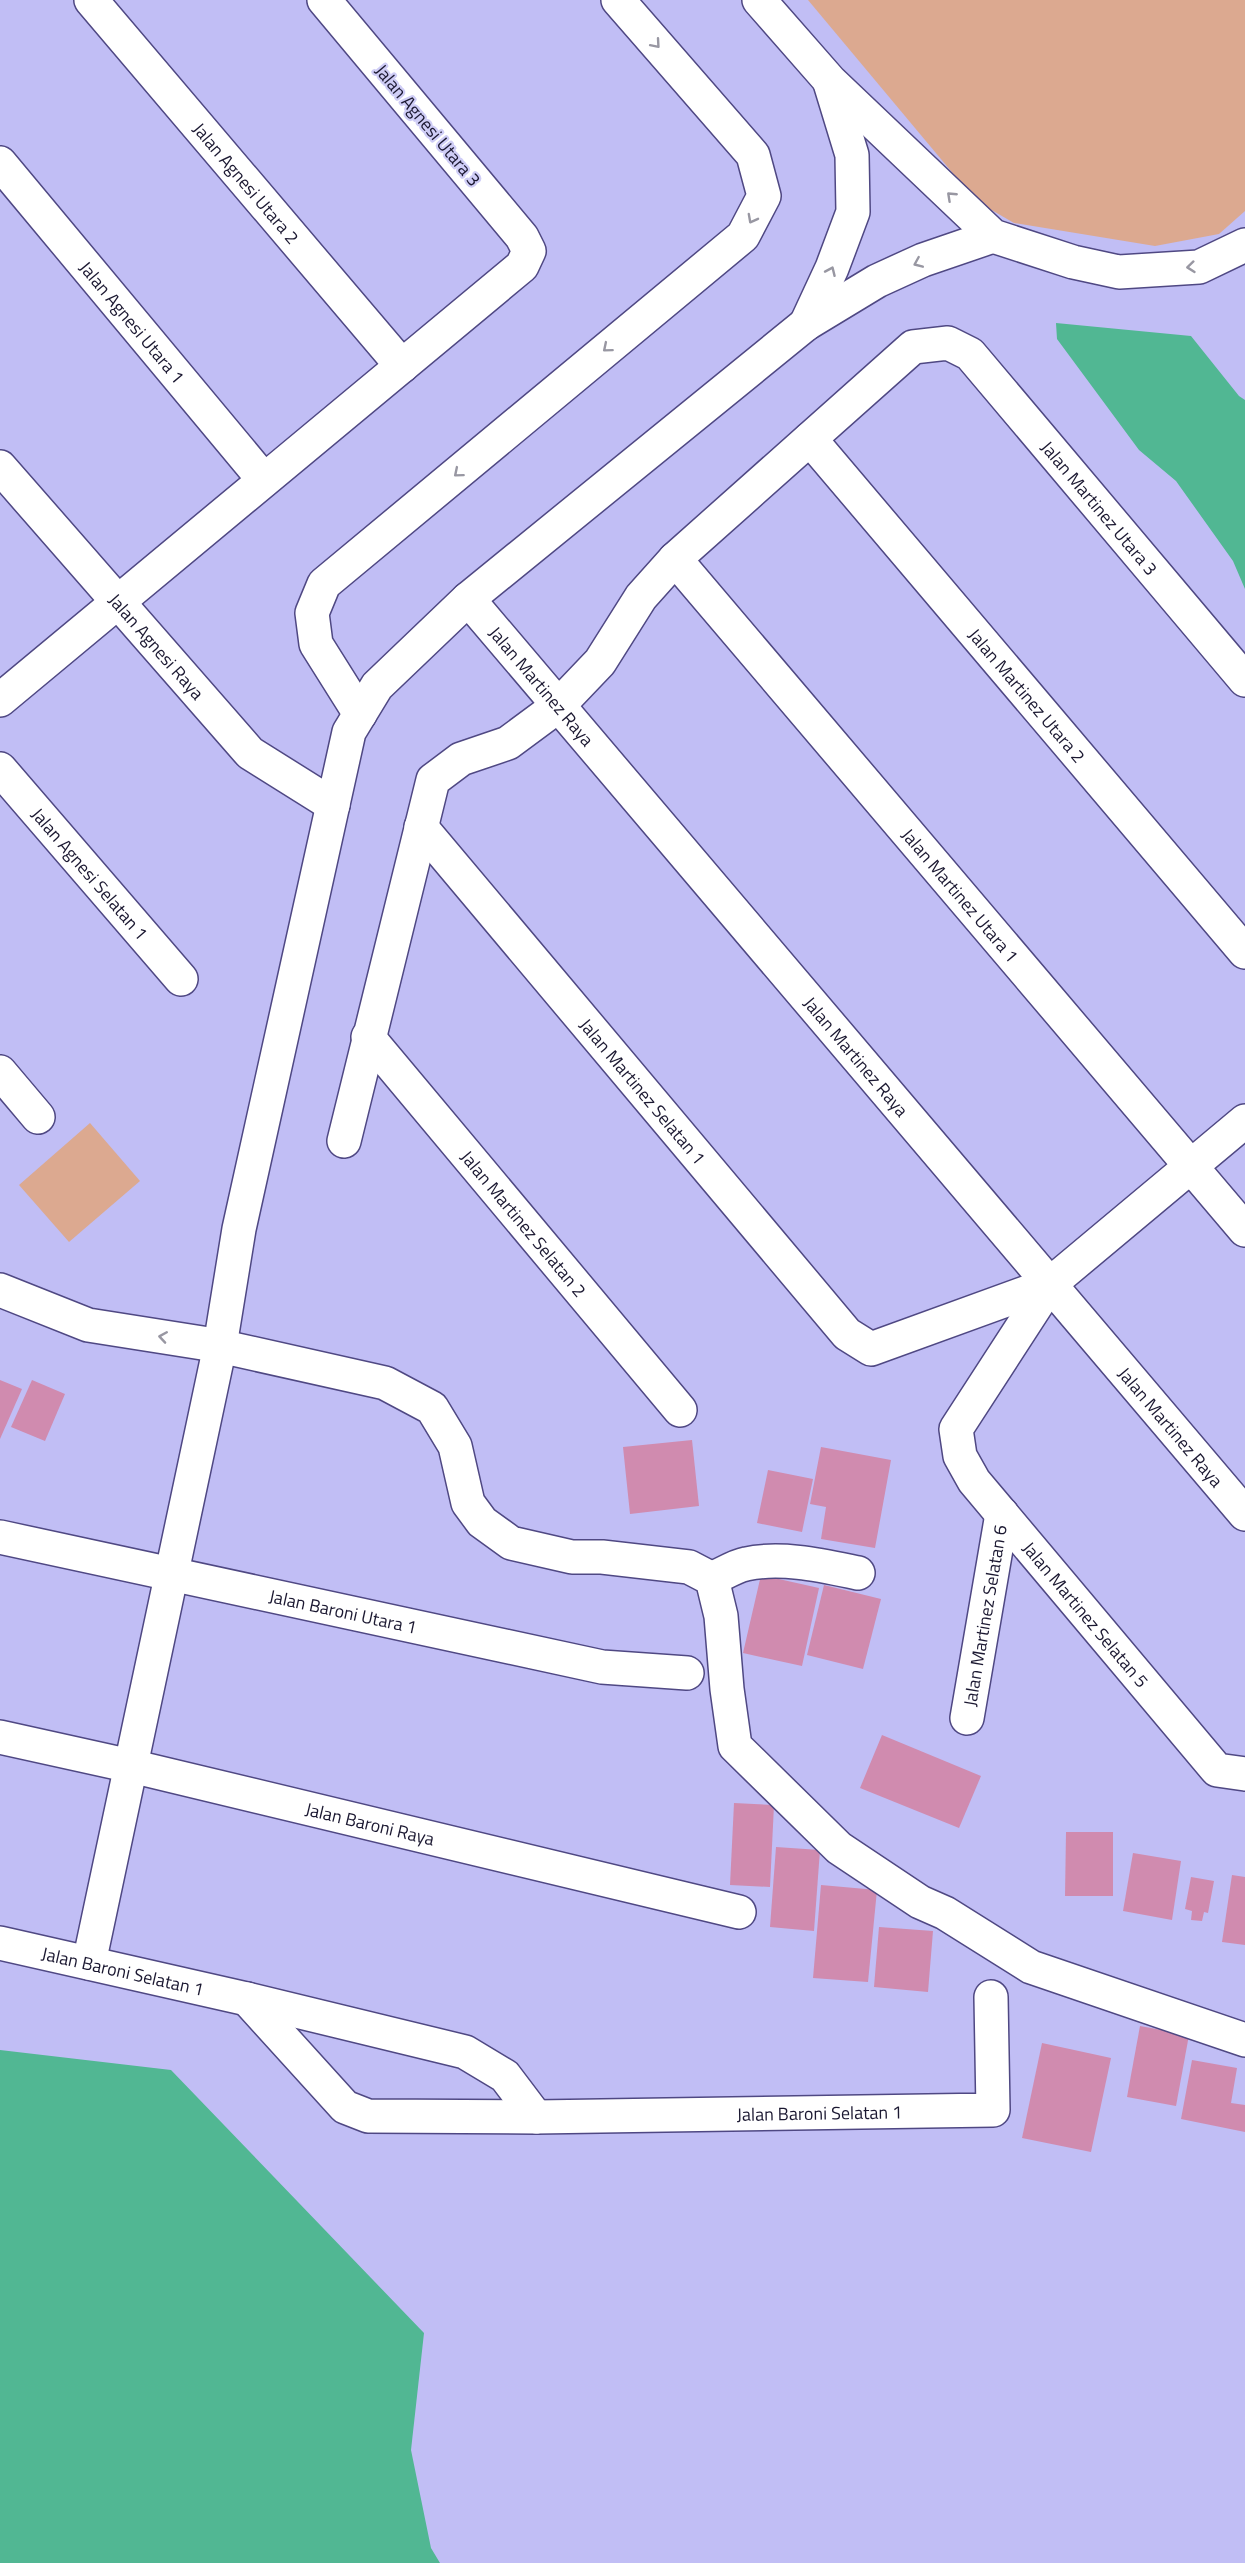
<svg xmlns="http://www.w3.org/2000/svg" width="1245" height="2563" font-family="'Titillium Web',sans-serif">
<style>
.green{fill:#dca990}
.water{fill:#51b793}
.building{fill:#d08baf}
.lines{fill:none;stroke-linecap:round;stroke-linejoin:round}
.minor-casing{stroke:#4f4883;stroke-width:36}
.minor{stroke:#fff;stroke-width:33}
.oneway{stroke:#9897a2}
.labels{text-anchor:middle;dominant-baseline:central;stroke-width:4.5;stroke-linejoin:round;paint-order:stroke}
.street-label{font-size:18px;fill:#1b1831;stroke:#cfcdf6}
</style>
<rect width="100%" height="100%" fill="#c1bef5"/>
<!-- green -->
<g class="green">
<polygon points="808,0 1245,0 1245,211 1219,234 1155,246 1014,223 976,201"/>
<polygon points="90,1123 140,1181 69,1242 19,1185"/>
</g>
<!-- water -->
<g class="water">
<polygon points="1056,323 1191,336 1239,396 1245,400 1245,589 1233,561 1176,481 1139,450 1057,339"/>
<polygon points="0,2050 171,2070 424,2333 411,2450 431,2548 440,2563 0,2563"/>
</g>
<!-- building -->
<g class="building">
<polygon points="0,1380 22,1389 0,1439"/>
<polygon points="32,1380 65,1394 45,1441 11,1427"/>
<polygon points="692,1440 699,1506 630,1514 623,1447"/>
<polygon points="821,1447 891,1460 875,1548 821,1539 826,1507 810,1504"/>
<polygon points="768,1470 813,1479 802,1532 757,1523"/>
<polygon points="761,1575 819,1588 802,1666 743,1653"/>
<polygon points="824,1585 881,1599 863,1669 807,1655"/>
<polygon points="882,1735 981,1776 959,1828 860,1788"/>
<polygon points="734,1803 774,1805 770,1887 730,1885"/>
<polygon points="1066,1832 1113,1832 1113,1896 1065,1896"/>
<polygon points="776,1847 820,1850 814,1931 770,1927"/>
<polygon points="1133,1853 1181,1861 1172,1920 1123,1911"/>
<polygon points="1232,1875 1245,1877 1245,1945 1222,1942"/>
<polygon points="1191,1877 1214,1881 1208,1913 1204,1912 1202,1921 1191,1920 1192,1911 1185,1909"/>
<polygon points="821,1885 877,1890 868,1982 813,1978"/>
<polygon points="879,1927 933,1931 928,1992 874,1987"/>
<polygon points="1140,2026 1189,2035 1176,2106 1127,2097"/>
<polygon points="1042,2043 1111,2058 1091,2152 1022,2138"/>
<polygon points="1192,2060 1237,2068 1231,2103 1245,2105 1245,2132 1181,2119"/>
</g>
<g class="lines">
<!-- minor casing -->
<g class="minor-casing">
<g id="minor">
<path id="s1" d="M91,0L402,366"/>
<polyline points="759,0 830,81 993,236 1073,262 1119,272 1199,267 1245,245"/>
<path id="s2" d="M0,163L264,480"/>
<polyline points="806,324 832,268 853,212 852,155 830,83"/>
<path id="s3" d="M810,439L1245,952"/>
<path id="s4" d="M0,467L250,753L333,805"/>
<path id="s5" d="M675,559L1245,1230"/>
<path id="s6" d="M468,599L1245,1514"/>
<polyline points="0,700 522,266 529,251 522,237 324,0"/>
<polyline points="360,714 316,644 312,613 324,584 743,236 764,196 753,155 618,0"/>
<path id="s7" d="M0,769L181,979"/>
<path id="s8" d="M421,827L847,1334L871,1349L1050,1284"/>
<path id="s9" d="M368,1037L680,1410"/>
<polyline points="0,1072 38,1117"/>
<path id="s10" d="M1245,1121L1050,1284L956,1429L960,1456L974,1481L1217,1770L1245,1774"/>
<path id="s11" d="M344,1141L433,780L461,759L508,743L558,706L600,662L641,597L675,559L913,347L948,343L970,354L1245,680"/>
<polyline points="0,1290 88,1325 215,1345 385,1383 432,1408 455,1446 468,1503 482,1522 511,1543 572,1557 602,1557 689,1567 712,1579 721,1616 727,1689 735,1746 839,1848 920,1902 945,1913 1031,1967 1245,2040"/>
<path id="s12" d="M0,1537L602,1667L687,1673"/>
<path d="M712,1579C723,1574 735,1566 746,1564C782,1556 824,1566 858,1573"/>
<path id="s13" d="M967,1718L1002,1514"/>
<path id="s14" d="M0,1737L131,1766L739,1912"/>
<path id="s15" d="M0,1943L247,1999L465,2052L505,2076L536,2117"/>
<polyline points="89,1963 220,1346 239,1229 349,732 377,686 468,599 806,324 877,281 923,260 993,236"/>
<path id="s16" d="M247,1999L345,2107L368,2116L536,2117L993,2110L991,1997"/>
</g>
</g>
<!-- minor -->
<use href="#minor" class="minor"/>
</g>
<!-- one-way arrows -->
<defs><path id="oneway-chevron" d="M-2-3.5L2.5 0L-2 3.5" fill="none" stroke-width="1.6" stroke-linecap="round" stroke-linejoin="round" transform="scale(1.5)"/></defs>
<g class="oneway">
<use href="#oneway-chevron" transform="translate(656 44) rotate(49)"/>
<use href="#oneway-chevron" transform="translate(951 196) rotate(-137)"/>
<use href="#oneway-chevron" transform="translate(752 219) rotate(118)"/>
<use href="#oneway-chevron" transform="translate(918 263) rotate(157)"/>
<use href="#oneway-chevron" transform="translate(1191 267) rotate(174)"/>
<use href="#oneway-chevron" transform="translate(831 271) rotate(-66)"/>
<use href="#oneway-chevron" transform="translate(607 348) rotate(140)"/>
<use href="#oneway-chevron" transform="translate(458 473) rotate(140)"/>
<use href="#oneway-chevron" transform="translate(163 1337) rotate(-171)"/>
</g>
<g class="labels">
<!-- street labels -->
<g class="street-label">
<text transform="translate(428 125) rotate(50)">Jalan Agnesi Utara 3</text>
<text stroke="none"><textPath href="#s1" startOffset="240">Jalan Agnesi Utara 2</textPath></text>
<text stroke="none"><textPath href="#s2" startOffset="207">Jalan Agnesi Utara 1</textPath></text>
<text stroke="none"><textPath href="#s11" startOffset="1287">Jalan Martinez Utara 3</textPath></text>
<text stroke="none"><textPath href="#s4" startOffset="238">Jalan Agnesi Raya</textPath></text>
<text stroke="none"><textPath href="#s6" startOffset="114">Jalan Martinez Raya</textPath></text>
<text stroke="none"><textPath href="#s3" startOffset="336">Jalan Martinez Utara 2</textPath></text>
<text stroke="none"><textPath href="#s7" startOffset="138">Jalan Agnesi Selatan 1</textPath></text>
<text stroke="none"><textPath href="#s5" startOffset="441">Jalan Martinez Utara 1</textPath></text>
<text stroke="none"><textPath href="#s6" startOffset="600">Jalan Martinez Raya</textPath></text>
<text stroke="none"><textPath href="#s8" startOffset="345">Jalan Martinez Selatan 1</textPath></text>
<text stroke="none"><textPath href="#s9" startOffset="243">Jalan Martinez Selatan 2</textPath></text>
<text stroke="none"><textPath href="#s6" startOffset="1086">Jalan Martinez Raya</textPath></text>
<text stroke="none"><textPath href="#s12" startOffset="351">Jalan Baroni Utara 1</textPath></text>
<text stroke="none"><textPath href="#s10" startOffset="657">Jalan Martinez Selatan 5</textPath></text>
<text stroke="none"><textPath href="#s13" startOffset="104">Jalan Martinez Selatan 6</textPath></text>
<text stroke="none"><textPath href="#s14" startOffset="380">Jalan Baroni Raya</textPath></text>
<text stroke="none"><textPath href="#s15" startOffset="126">Jalan Baroni Selatan 1</textPath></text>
<text stroke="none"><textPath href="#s16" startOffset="622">Jalan Baroni Selatan 1</textPath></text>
</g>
</g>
</svg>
